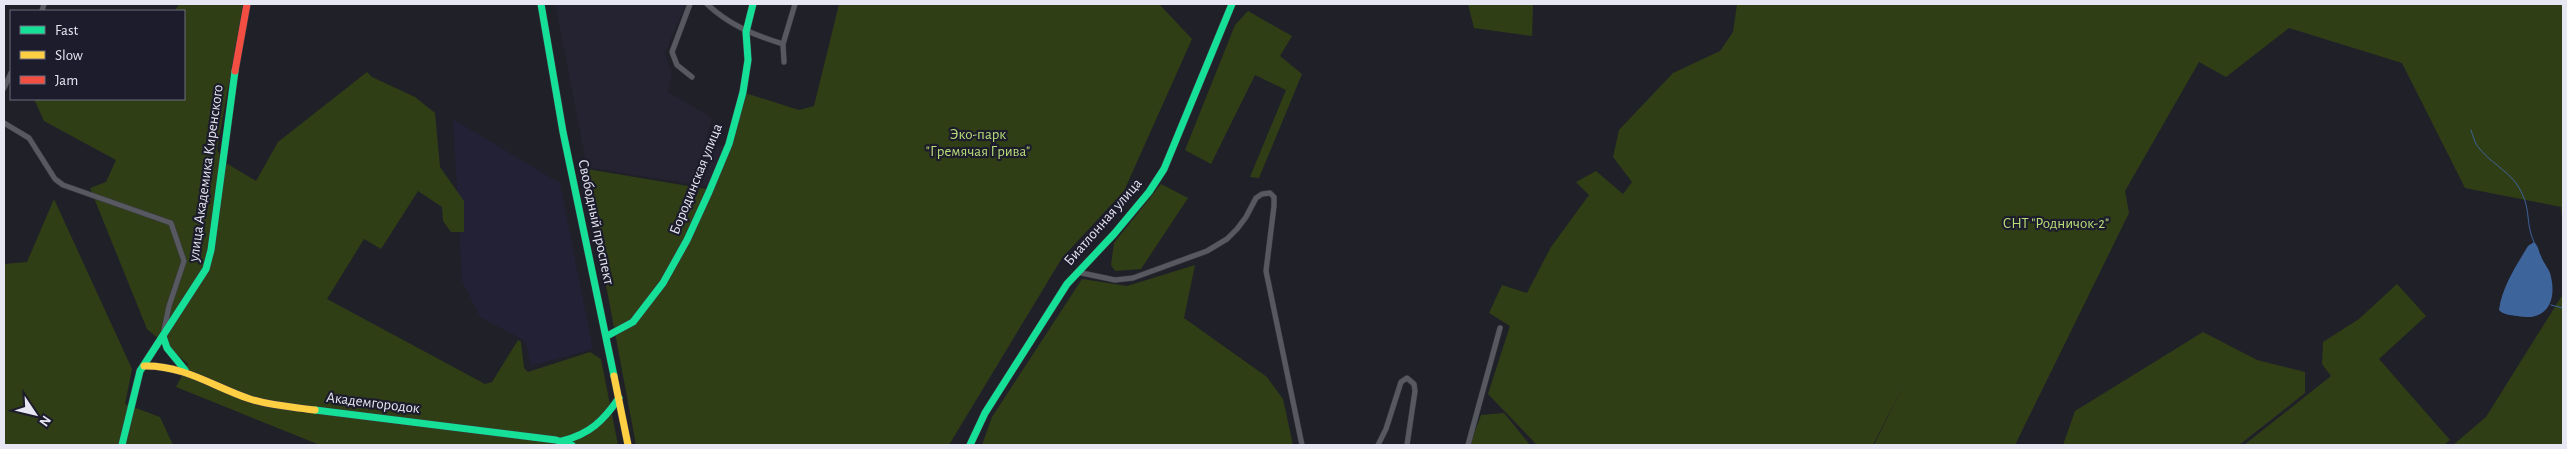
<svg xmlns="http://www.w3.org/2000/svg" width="2567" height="449" font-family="'Alegreya Sans',sans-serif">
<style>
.built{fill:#222135}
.education{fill:#252231}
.green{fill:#303e16}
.water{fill:#3e649c}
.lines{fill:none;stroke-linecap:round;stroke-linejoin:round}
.stream{stroke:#3e649c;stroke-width:1}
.street-casing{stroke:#3a3a41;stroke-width:6}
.fast-casing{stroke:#3a3a41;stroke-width:8}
.slow-casing{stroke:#3a3a41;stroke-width:8}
.jam-casing{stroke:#3a3a41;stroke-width:8}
.street{stroke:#585860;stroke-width:5}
.fast{stroke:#16e098;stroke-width:7}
.slow{stroke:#ffcf43;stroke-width:7}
.jam{stroke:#f24e42;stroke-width:7}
.labels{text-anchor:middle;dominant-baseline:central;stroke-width:4.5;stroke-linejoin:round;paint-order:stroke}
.park-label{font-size:15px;fill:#b9de77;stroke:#1c1c2c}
.street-label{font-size:15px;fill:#e7e7f3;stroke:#1c1c2c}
</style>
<rect width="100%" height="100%" fill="#202028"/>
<!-- built -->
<polygon class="built" points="453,119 560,183 593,349 531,366 525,341 480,317 462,281"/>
<!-- education -->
<polygon class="education" points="555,4 686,4 665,53 672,73 668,92 712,118 706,140 724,147 708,187 587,167"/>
<!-- green -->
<g class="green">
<polygon points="179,4 243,4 217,150 226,163 256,181 278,142 367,72 372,77 415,97 435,113 440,167 464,201 464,232 451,232 443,221 442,207 418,191 381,249 364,239 327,299 485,384 492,382 518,340 521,342 524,368 528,372 590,352 601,359 618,445 320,445 176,387 188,364 147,329 90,188 106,182 116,160 44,121 34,99 184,99 184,11 175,11"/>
<polygon points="839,4 1159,4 1192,39 1124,191 1062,258 949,445 636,445 592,210 587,169 712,190 734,140 745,93 799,110 814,106"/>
<polygon points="1468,4 1533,4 1532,36 1474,28"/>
<polygon points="1737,4 2563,4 2563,227 2561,207 2465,188 2402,63 2289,28 2226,77 2199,62 2125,191 2129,213 2015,445 1874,445 1902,388 1873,445 1537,445 1488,394 1510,326 1489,313 1502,285 1527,293 1551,247 1589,195 1576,182 1596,171 1623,194 1632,182 1613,157 1619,130 1673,73 1720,51 1733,32"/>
<polygon points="1248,11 1292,36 1280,56 1302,74 1259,178 1250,177 1286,90 1255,75 1211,164 1185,150 1235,25"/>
<polygon points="1161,184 1188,198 1141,269 1115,271 1111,265 1114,243"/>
<polygon points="54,199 132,369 125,404 160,417 173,445 4,445 4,264 27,262"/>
<polygon points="1195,265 1184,318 1267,377 1283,399 1293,445 982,445 992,417 1082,279 1127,286"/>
<polygon points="2397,284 2426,316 2379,359 2450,440 2444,445 2244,445 2331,376 2322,364 2323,342 2359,319"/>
<polygon points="2563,294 2563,445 2453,445 2486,417"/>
<polygon points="2203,332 2257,360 2305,372 2305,393 2239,445 2063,445 2075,411"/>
<polygon points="1504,413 1530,445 1470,445 1481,415"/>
</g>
<!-- water -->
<path class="water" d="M2534,242C2539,247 2538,250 2541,256C2543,263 2550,269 2551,277C2557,303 2545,322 2517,316C2510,315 2504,315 2499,310C2502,287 2516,266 2528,246Z"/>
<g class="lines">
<!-- stream -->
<g class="stream">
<path d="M2471,130C2473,136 2475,144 2479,148C2489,161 2506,170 2516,183C2533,208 2524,220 2534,242"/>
<polyline points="2551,305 2563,308"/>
</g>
<!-- street casing -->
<g class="street-casing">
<g id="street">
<polyline points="690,4 672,52 677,65 692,77"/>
<path d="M707,4C729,25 754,35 783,44"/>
<polyline points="42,11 44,4"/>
<polyline points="784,62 783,44 795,4"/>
<polyline points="4,88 11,73"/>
<polyline points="4,123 29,138 55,179 63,185 171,223 184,261 169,306 164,330"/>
<polyline points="1077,272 1115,280 1133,278 1207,251 1227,239 1237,229 1246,217 1256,198 1262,194 1270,193 1274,197 1274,206 1266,271 1302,445"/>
<polyline points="1378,445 1386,429 1401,382 1407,378 1414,384 1415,391 1407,445"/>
<polyline points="1468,445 1500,328"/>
</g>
</g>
<!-- fast casing -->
<g class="fast-casing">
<g id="fast">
<polyline points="541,4 563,132 614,376"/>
<polyline points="163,336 167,348 185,370"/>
<polyline points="607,336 633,322 663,283 687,240 709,192 729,144 743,92 748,60 746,32 753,4"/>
<polyline points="315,410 556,440 572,445"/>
<path d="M562,441C590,434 603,421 619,398"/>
<polyline points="122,445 140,371 206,269 211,250 235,71"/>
<polyline points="970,445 985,413 1067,284 1114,234 1149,192 1164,169 1232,4"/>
</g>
</g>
<!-- slow casing -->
<g class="slow-casing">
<g id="slow">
<path d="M144,366C184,365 214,387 250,399C271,406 294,407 315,410"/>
<polyline points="614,376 628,445"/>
</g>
</g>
<!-- jam casing -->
<g class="jam-casing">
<polyline id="jam" points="235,71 247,4"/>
</g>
<!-- street -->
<use href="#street" class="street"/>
<!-- fast -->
<use href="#fast" class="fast"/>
<!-- slow -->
<use href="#slow" class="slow"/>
<!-- jam -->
<use href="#jam" class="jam"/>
</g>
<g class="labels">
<!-- park labels -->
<g class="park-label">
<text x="978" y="134">Эко-парк<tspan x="978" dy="17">"Гремячая Грива"</tspan></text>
<text x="2056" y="223">СНТ "Родничок-2"</text>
</g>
<!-- street labels -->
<g class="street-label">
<text transform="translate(206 173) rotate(-82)">улица Академика Киренского</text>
<text transform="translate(696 179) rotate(-68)">Бородинская улица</text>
<text transform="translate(596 222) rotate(78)">Свободный проспект</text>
<text transform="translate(1103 222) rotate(-49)">Биатлонная улица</text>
<text transform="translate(373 403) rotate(7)">Академгородок</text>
</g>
</g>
<!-- border -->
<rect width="2567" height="449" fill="none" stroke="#e7e7f3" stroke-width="10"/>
<!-- legend -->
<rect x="10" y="10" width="175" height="90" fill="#1c1c2c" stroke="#6d6d7c"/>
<rect x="20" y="26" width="25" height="8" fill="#16e098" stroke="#6d6d7c"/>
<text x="55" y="35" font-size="15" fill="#e7e7f3">Fast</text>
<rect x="20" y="51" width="25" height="8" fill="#ffcf43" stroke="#6d6d7c"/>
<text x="55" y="60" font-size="15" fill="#e7e7f3">Slow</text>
<rect x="20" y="76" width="25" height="8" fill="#f24e42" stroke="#6d6d7c"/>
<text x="55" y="85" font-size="15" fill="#e7e7f3">Jam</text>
<!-- north arrow -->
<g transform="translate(35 414) rotate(125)" stroke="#1c1c2c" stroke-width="4" paint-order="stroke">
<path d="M0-4L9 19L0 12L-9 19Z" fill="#e7e7f3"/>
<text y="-8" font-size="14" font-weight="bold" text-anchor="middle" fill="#e7e7f3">N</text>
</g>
</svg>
